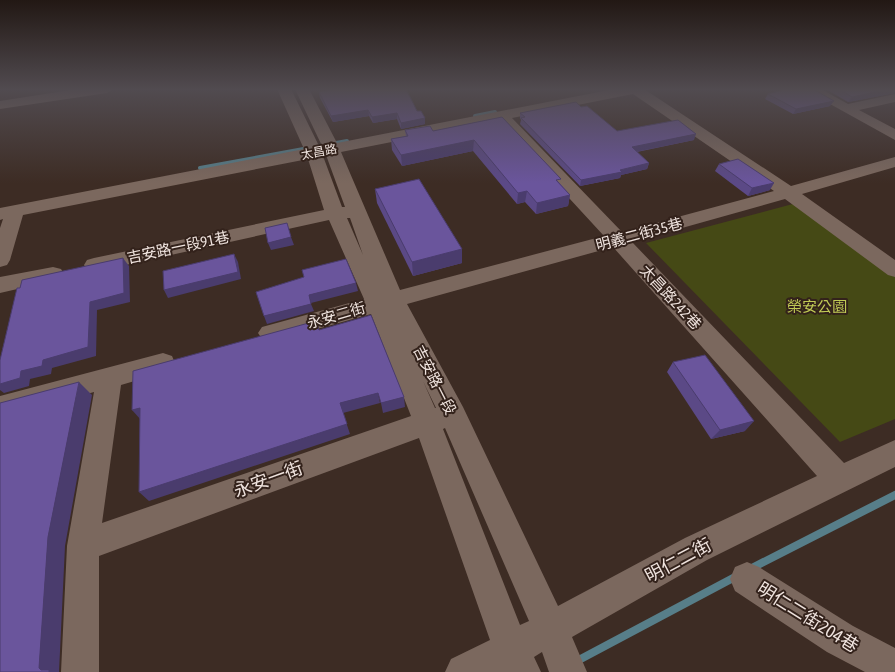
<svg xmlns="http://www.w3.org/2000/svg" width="895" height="672" font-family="'Asap Condensed','Noto Sans TC',sans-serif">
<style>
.green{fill:#454915}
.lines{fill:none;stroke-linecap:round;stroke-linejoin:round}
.stream-far1{stroke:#577e89;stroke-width:4}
.stream{stroke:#577e89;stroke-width:8}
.minor{fill:#7b685e;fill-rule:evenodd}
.wall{fill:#5b4986}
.shaded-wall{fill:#4a3c6d}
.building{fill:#6a559c;stroke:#4a3c6d}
.labels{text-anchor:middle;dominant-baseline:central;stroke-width:4;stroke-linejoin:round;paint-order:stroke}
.far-street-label{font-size:12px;fill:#efe3de;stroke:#33221b}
.street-label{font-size:15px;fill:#efe3de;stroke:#33221b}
.park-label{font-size:15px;fill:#c0ca55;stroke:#33221b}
.near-street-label{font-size:18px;fill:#efe3de;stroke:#33221b}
</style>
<rect width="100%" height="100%" fill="#3d2c24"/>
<!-- green -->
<polygon class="green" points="804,201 895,267 895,419 840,442 646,243"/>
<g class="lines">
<!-- stream-far1 -->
<g class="stream-far1">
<polyline points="475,116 495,112"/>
<polyline points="200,168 347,141"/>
</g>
<!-- stream -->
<g class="stream">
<polyline points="750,569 895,495"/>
<polyline points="575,662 735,577"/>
</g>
<!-- minor -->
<g class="minor">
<polygon points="77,89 114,89 107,93 0,109 0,101"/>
<path d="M277,89H291L319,146H322L295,89H309L337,143L614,89H644L791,186L895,157V167L802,194L895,260V277L888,275L785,199L632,242L844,463L895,440V467L707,560L572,637L587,672H549L542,652L534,657L541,672H445L451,659L490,640L419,438L99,556V672H61L67,546L94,392L0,418V396L163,353L172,356L175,363L172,370L121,385L102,523L411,416L371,314L270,342L262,339L258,333L262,327L364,299L329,220L94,272L87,270L84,265L87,260L94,258L324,210L308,159L23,215L10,260L7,265L0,267V228L3,219L0,220V208L304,149ZM633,94L774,191L622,232L512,118ZM498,121L604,236L400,290L341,152ZM326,155L345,207H342L323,156ZM347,218H350L363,255ZM613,247L817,476L685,538L558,606L463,407L407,304ZM423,381L436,408H435ZM445,428L529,621L520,625L443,429Z"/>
<polygon points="803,89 821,89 848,104 895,94 895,102 859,110 895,129 895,140"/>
<polygon points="53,267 61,269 64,274 61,279 0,293 0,277"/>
<polygon points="747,562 759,567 853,626 895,648 895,672 865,672 827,652 735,591 730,579 735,567"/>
</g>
</g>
<!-- wall -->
<g class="wall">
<polygon points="781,89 813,89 830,106 793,114 765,99 768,94 783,90"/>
<polygon points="826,89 895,89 895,93 848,102"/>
<polygon points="319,92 417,111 425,124 401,129 397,119 373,123 369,116 333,122 320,98"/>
<polygon points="581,107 617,131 694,140 637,152 649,163 647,169 621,175 620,178 580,186 520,124 521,120 520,118 520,113"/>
<polygon points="502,117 570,195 568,206 536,214 525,202 517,204 473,151 402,166 392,150 391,139 406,136 405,130 433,131"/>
<polygon points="719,164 770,190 748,196 715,171"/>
<polygon points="375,189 462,249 462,263 413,276 377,203"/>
<polygon points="673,362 745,431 711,439 667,372"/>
</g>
<!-- shaded-wall -->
<g class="shaded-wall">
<polygon points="889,89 895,89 895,93 848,102 852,97"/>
<polygon points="834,101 830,106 793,114 796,109"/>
<polygon points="368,110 369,116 333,122 331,116"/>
<polygon points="397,113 397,119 373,123 372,117"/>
<polygon points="425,118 425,124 401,129 401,123"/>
<polygon points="696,134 694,140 630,153 632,147"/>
<polygon points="474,140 473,151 402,166 401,155"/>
<polygon points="649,163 647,169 621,175 620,178 580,186 581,180"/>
<polygon points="774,183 770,190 748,196 752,188"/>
<polygon points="527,191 525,202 517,204 518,193"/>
<polygon points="570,195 568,206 536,214 537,203"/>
<polygon points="291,237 294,245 271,250 268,243"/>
<polygon points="462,249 462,263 413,276 412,262"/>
<polygon points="234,254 238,262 241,279 168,298 164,290"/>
<polygon points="123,258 129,266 130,302 97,310 96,356 52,368 51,374 30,379 29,386 4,393 0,390 0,384 21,371 43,360 90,302"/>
<polygon points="356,283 358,291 311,303 309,295"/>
<polygon points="311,304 314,311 267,324 264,316"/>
<polygon points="79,382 92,395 65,546 59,672 49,672 41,670 39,668 48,537"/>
<polygon points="378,393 380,403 343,413 350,434 149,501 139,492 340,403"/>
<polygon points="404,397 405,407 383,413 381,403"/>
<polygon points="140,408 141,420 132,410"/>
<polygon points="754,421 745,431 711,439 720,430"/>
</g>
<!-- building -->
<g class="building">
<polygon points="338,89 406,89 417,111 421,111 425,118 401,123 397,113 372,117 368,110 331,116 319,92"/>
<polygon points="787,89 813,89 834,101 796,109 768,94"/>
<polygon points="839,89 889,89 852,97"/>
<polygon points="576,102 581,107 587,106 617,131 678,120 696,134 632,147 649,163 620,170 622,172 581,180 521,118 525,117 520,113"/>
<polygon points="502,117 561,179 556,180 570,195 537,203 527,191 518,193 474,140 401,155 391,139 408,136 405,130 430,126 433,131"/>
<polygon points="738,159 774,183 752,188 719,164"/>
<polygon points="419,179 462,249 412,262 375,189"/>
<polygon points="287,223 291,237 268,243 265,228"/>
<polygon points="234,254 238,272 164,290 163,271"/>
<polygon points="123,258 124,293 90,302 88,347 43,360 42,366 21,371 20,378 0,384 0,360 17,288 20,288 22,280"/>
<polygon points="346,259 356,283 309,295 311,304 264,316 256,292 304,277 302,270"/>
<polygon points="371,315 404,397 381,403 378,393 340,403 347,424 139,492 140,408 132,410 133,371 316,321 319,330"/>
<polygon points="705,355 754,421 720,430 673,362"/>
<polygon points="79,382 48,537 39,668 41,670 49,670 49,672 0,672 0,403"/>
</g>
<!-- sky -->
<linearGradient id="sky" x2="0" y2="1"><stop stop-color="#221814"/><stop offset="0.49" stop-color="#514b50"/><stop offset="1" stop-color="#514b50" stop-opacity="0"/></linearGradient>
<rect width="895" height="183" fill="url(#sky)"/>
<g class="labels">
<!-- far-street labels -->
<g class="far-street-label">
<text transform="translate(319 152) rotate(-11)">太昌路</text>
</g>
<!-- street labels -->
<g class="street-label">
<text transform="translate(639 234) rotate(-15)">明義二街35巷</text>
<text transform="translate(178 247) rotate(-12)">吉安路一段91巷</text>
<text transform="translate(671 297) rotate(47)">太昌路242巷</text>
<text transform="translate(336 315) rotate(-16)">永安二街</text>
<text transform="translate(435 380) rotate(63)">吉安路一段</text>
</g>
<!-- park labels -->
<g class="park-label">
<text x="817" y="306">榮安公園</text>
</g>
<!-- near-street labels -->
<g class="near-street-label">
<text transform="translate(268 479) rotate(-20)">永安一街</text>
<text transform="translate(678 560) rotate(-28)">明仁二街</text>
<text transform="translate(808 617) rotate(32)">明仁二街204巷</text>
</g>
</g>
</svg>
